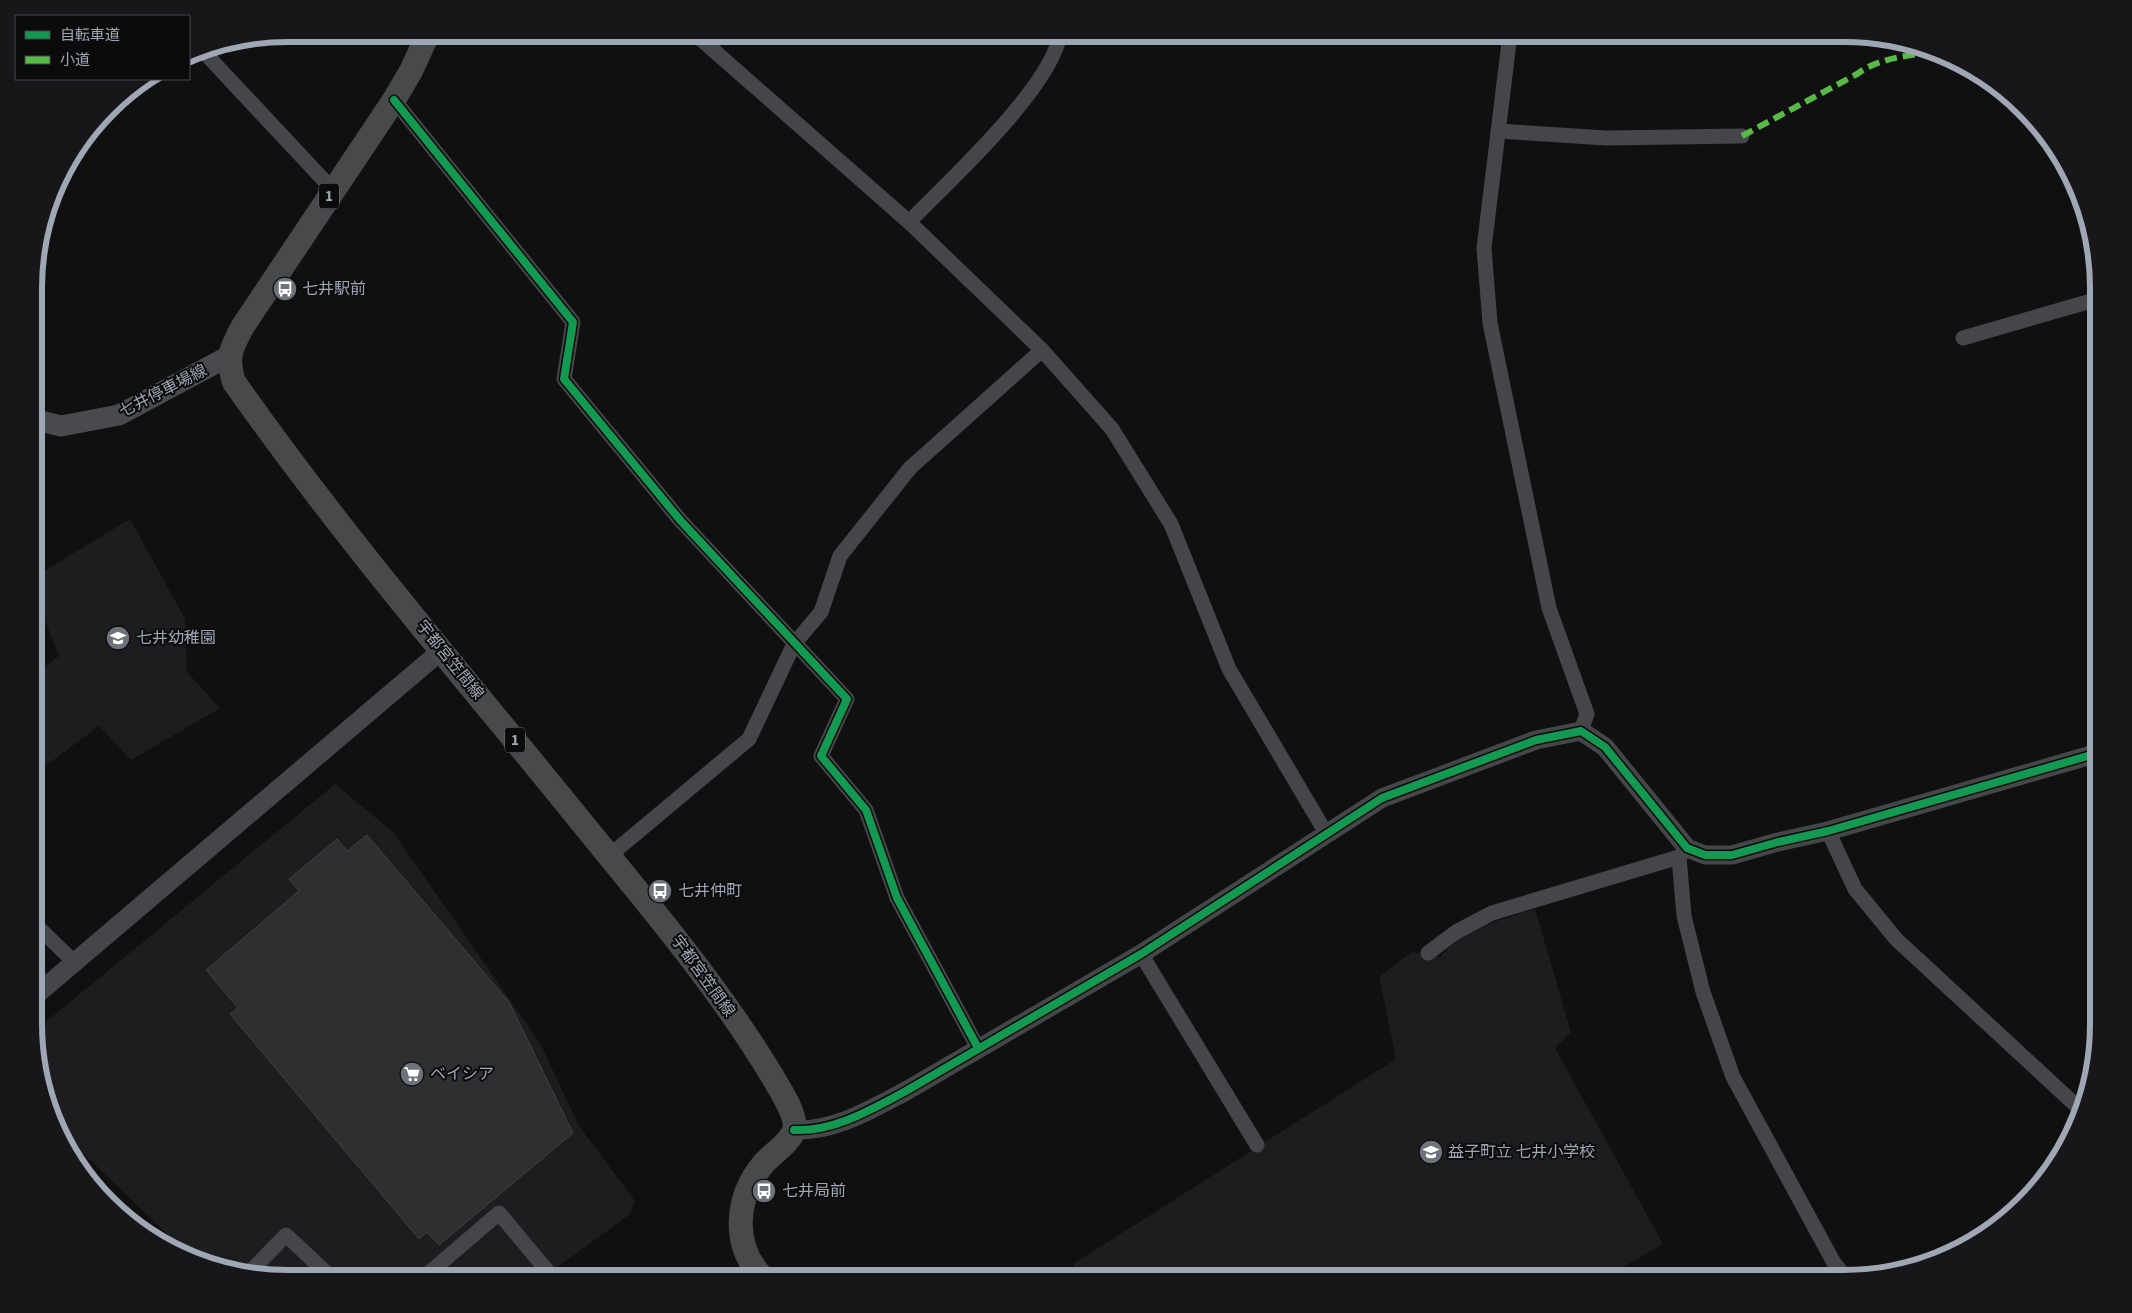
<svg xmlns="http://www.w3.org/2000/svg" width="2132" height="1313" font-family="'Source Sans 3','Noto Sans JP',sans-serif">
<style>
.built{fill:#1d1d20}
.building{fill:#2f2f32;stroke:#3f4145}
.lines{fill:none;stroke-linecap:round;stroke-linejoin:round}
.minor{stroke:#44464a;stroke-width:15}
.tertiary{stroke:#44464a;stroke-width:19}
.secondary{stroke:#484a4e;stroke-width:21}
.primary{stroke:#47494b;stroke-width:24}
.quiet{stroke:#58b947;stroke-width:6;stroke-dasharray:12 6;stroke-linecap:butt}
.cycleway-casing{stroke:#0b0b0c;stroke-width:11}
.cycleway{stroke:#139951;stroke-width:8}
.labels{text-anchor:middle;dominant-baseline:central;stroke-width:4;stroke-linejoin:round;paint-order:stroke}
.shield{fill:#0b0b0c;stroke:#737882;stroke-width:1}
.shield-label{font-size:15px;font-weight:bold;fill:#9fa7b4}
.poi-label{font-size:16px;fill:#9fa7b4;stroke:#0b0b0c;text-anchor:start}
.street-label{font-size:16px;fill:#9fa7b4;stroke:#0b0b0c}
.rim{fill:none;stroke:#9fa7b4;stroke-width:6}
</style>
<rect width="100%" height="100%" fill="#101011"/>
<!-- built -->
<g class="built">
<polygon points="130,519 185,619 187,672 220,708 131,760 99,726 36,773 36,673 59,656 36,598 36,576"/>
<polygon points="335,784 393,832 540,1043 579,1126 635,1201 629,1215 541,1279 288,1279 207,1266 194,1260 61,1132 36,1058 36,1030"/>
<polygon points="1535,909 1571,1032 1555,1048 1663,1244 1602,1279 1085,1279 1073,1264 1396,1059 1379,977 1412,952 1439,957 1462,936 1497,921"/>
</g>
<!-- building -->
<polygon class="building" points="367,835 509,1002 573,1133 439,1245 427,1232 419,1239 230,1014 238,1008 206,970 299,891 289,879 337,839 347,851"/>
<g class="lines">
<!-- minor -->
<g class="minor">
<polyline points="695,34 909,222 1042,350 1112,429 1171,524 1229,669 1326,833"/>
<polyline points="1510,34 1484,248 1490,323 1549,608 1587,714 1581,731"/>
<polyline points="203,51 333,190"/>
<polyline points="394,100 573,322 564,379 680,520 847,699 821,756 866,810 897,898 978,1048"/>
<polyline points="1498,131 1606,138 1742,136"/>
<path d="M909,222C949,181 1052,87 1060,34"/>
<polyline points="1963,338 2098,299"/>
<polyline points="1828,831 1855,889 1896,939 2082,1111"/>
<polyline points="609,856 749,739 794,644 821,612 840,556 910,468 1042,350"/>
<polyline points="1679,857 1684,916 1703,992 1733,1077 1834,1263 1847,1279"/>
<polyline points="36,925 74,962"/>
<polyline points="1428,953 1456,932 1492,913 1679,857 1686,850"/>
<polyline points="1141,954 1257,1145"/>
<polyline points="249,1273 286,1235 333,1279"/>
<polyline points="422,1279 499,1213 554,1279"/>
</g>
<!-- tertiary -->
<g class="tertiary">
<polyline points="36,995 442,650"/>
<path d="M794,1130C834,1132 872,1109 906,1091L1141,954L1382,798L1536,740L1581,731L1605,747L1687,848L1705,855H1732L1778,842L1828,831L2098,753"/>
</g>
<!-- secondary -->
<polyline class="secondary" points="36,420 61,426 119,415 229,356"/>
<!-- primary -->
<path class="primary" d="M428,34L411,71L394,100L243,326C231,348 226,357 234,382C342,536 465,678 583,824C649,905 717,985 771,1074C778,1086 798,1116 794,1130C790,1143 773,1153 764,1163C735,1197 731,1246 764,1279"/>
<!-- quiet -->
<path class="quiet" d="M1742,136L1857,74C1878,58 1910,55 1936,52"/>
<!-- cycleway casing -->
<g class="cycleway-casing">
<g id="cycleway">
<polyline points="394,100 573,322 564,379 680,520 847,699 821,756 866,810 897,898 978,1048"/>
<path d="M794,1130C834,1132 872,1109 906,1091L1141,954L1382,798L1536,740L1581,731L1605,747L1687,848L1705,855H1732L1778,842L1828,831L2098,753"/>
</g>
</g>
<!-- cycleway -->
<use href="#cycleway" class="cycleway"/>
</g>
<!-- icons -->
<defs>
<g id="bus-disc" transform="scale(1.25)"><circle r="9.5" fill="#6d727b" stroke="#0b0b0c"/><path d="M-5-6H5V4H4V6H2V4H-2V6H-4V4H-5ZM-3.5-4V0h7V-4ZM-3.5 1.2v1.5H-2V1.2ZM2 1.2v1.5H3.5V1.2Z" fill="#fff"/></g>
<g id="school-disc" transform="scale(1.25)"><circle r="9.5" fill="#6d727b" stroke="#0b0b0c"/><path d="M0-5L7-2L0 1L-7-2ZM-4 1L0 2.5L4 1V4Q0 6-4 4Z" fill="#fff"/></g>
<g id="supermarket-disc" transform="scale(1.25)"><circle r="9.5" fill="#6d727b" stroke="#0b0b0c"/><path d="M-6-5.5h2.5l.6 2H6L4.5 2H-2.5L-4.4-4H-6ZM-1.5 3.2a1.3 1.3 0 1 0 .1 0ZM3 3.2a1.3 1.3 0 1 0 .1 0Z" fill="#fff"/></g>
</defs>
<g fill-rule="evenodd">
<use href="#bus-disc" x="285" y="289"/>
<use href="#school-disc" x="118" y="638"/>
<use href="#bus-disc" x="660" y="891"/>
<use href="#supermarket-disc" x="412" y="1074"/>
<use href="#school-disc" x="1431" y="1152"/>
<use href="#bus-disc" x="764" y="1191"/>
</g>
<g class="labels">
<!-- shield labels -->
<g class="shield">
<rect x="319" y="183.5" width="20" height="25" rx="4"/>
<rect x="505" y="727.5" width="20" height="25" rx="4"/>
</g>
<g class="shield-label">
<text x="329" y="196">1</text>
<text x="515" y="740">1</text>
</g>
<!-- poi labels -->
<g class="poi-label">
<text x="302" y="289">七井駅前</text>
<text x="136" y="638">七井幼稚園</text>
<text x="678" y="891">七井仲町</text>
<text x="430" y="1074">ベイシア</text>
<text x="1448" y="1152">益子町立 七井小学校</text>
<text x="782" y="1191">七井局前</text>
</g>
<!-- street labels -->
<g class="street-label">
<text transform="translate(163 391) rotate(-27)">七井停車場線</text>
<text transform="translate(450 660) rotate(51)">宇都宮笠間線</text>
<text transform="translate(703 976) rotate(54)">宇都宮笠間線</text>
</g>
</g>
<!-- crop -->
<path d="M0 0H2132V1313H0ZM288 42H1844A246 246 0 0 1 2090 288V1024A246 246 0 0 1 1844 1270H288A246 246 0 0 1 42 1024V288A246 246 0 0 1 288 42Z" fill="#171719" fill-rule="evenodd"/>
<path class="rim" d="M288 42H1844A246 246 0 0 1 2090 288V1024A246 246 0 0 1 1844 1270H288A246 246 0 0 1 42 1024V288A246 246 0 0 1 288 42Z"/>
<!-- legend -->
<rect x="15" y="15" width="175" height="65" fill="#0b0b0c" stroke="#46494f"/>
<rect x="25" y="31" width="25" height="8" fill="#139951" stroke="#46494f"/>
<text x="60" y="40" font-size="15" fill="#9fa7b4">自転車道</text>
<rect x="25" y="56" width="25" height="8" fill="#58b947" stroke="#46494f"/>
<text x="60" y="65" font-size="15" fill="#9fa7b4">小道</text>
</svg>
